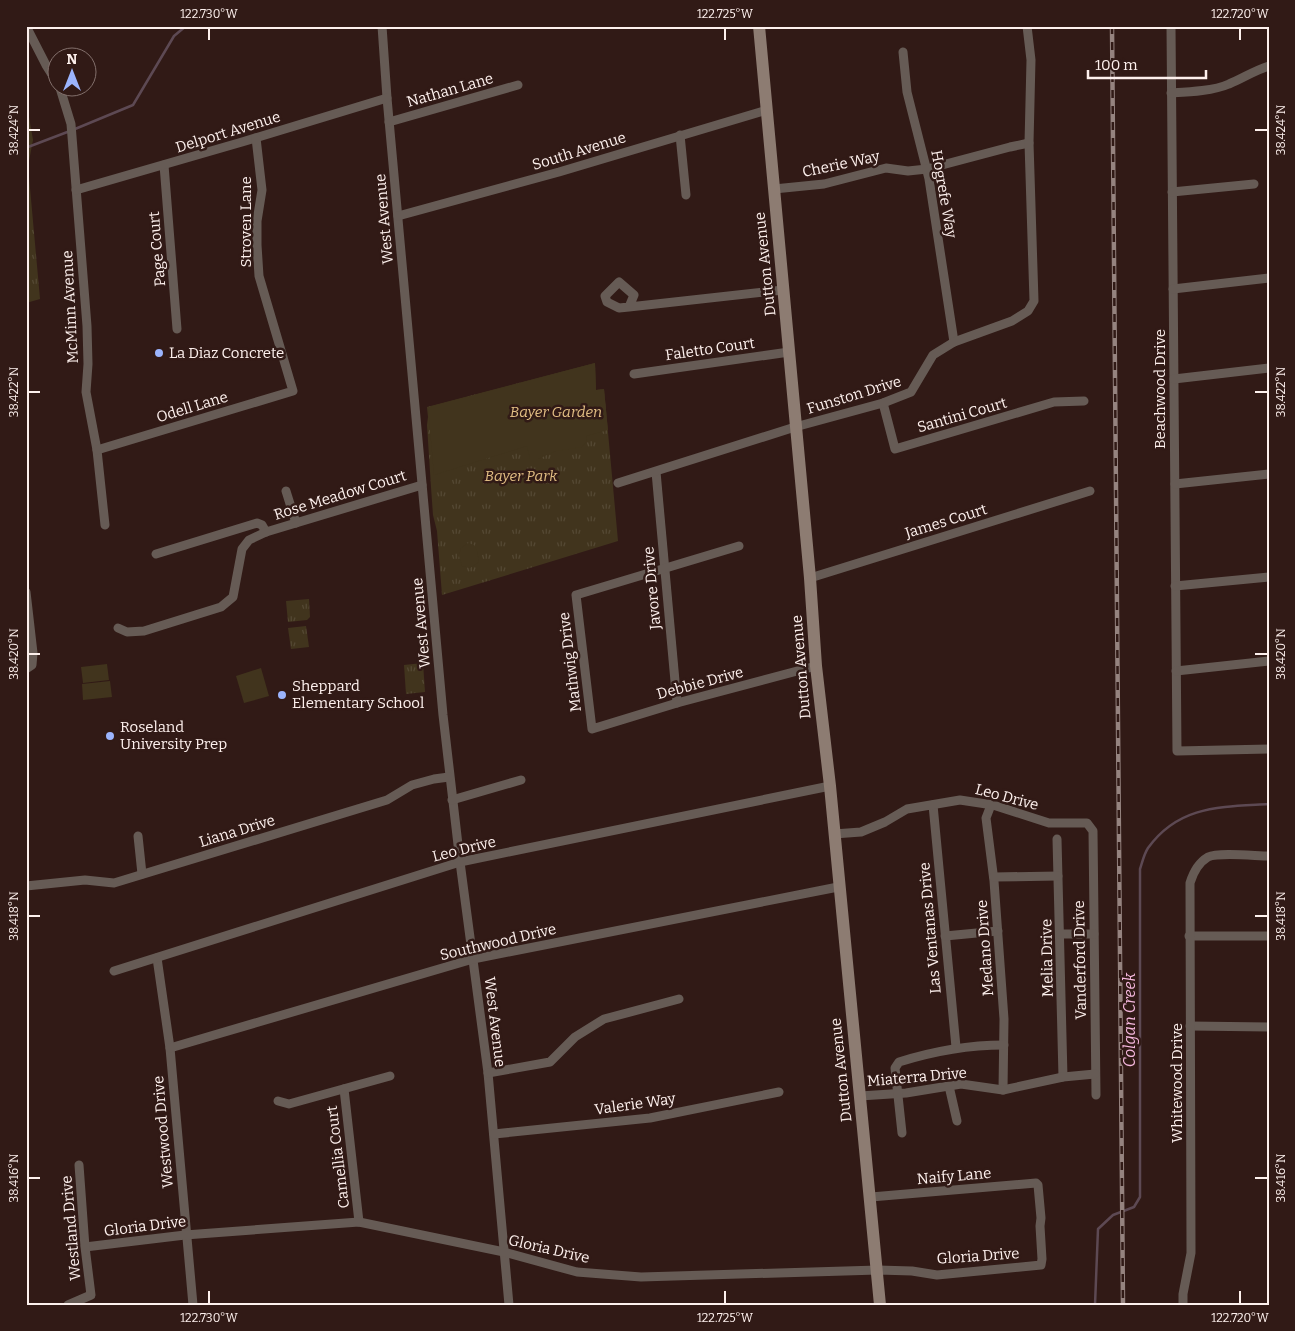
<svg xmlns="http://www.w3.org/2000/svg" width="1295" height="1331" font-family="Bitter,serif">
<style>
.park{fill:url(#park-tufts)}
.garden{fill:#41341d}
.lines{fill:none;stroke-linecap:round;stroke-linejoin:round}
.stream{stroke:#5d4953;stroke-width:2.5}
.street{stroke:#665b55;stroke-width:9}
.secondary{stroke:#8d7c72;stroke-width:12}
.rail-casing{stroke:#95837f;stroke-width:4.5}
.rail{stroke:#311a16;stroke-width:2.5;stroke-dasharray:8;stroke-linecap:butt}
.ticks{fill:none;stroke:#fdf0ed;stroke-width:2}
.poi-dot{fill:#9bb4fd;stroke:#311a16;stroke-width:2}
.labels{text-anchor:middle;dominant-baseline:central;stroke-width:5;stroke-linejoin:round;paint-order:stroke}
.street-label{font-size:15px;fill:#fdf0ed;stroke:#311a16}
.poi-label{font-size:15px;fill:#fdf0ed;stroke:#311a16;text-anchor:start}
.park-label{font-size:15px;font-style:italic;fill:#e1bd83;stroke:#311a16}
.water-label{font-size:16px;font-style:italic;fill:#f5b8de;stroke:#311a16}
.neatline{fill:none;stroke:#fdf0ed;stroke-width:2}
.ticks-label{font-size:12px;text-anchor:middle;fill:#fdf0ed}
</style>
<defs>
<pattern id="park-tufts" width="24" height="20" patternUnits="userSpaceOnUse" patternTransform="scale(1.25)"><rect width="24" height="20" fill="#41341d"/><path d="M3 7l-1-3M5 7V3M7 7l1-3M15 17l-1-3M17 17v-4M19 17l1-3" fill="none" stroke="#544833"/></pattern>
</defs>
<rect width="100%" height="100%" fill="#311a16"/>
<!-- park -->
<g class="park">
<polygon points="26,100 33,140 28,166 40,299 26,303"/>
<polygon points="595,363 596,390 604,389 618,541 442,595 437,531 433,515 431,487 427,425 428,417 427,407"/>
<polygon points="309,599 310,617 307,620 288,622 286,601"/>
<polygon points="306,626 309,647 291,649 288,628"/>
<polygon points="423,663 425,692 406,694 404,665"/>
</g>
<!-- garden -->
<g class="garden">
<polygon points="595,363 596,390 604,389 608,430 586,436 587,441 582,447 556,451 538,459 530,459 527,446 434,475 428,407"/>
<polygon points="468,543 474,545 477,551 479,562 470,568 462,566 459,556 461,548"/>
<polygon points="107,664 109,680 83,683 81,667"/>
<polygon points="261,668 269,696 244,703 236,676"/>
<polygon points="110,681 112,697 83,700 82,684"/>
</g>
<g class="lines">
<!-- stream -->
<g class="stream">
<polyline points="75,129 133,105 174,36 186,26"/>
<polyline points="26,150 28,147 70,131"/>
<path d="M1095,1305L1098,1229L1113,1215L1134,1207L1140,1197V869C1142,863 1144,854 1148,848C1179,805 1221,807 1269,804"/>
</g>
<!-- street -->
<g class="street">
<polyline points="26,26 46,65 58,84"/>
<polyline points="382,26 387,98 443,715 460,862 488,1073 509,1305"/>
<polyline points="1171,26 1177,751 1269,749"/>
<polyline points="903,52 907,92 929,179 954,342"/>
<polyline points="60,88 71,124 87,326 88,364 86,392 97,450 105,525"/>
<path d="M1171,93C1189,92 1213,91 1229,84C1244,78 1253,71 1269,66"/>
<polyline points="389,122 518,85"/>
<polyline points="680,135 686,195"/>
<polyline points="164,165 177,329"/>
<polyline points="774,189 824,184 886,168 908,171 927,169 1010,147 1029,143"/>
<polyline points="76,190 242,142 387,98"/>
<polyline points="1172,192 1254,184"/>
<polyline points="398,216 559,172 767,110"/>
<polyline points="1173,289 1269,278"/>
<polyline points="629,307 634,295 619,282 605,296 607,302 619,308 629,307 783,290"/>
<polyline points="634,374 789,352"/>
<polyline points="1174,379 1269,368"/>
<polyline points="883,403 895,449 1054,402 1084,401"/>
<polyline points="97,450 293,391 259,276 257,245 257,221 262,190 256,138"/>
<polyline points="656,472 677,703"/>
<polyline points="618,483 795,427 883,403 911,392 933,355 954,342 1012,321 1028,311 1034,301 1029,143 1031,60 1027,26"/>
<polyline points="1175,484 1269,474"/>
<polyline points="286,491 296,523"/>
<polyline points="739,546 576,595 592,729 677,703 816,666"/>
<polyline points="156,554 257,523 262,525 266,532"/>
<polyline points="810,578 1090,491"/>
<polyline points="1175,586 1269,577"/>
<polyline points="26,592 33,653 32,665 26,669"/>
<polyline points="118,628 127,632 144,631 221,607 233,597 242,549 249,540 266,532 422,485"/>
<polyline points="1176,671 1269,661"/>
<polyline points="452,800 521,780"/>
<polyline points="933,805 956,1047"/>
<polyline points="991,805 986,818 994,881 1004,1019 1003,1090"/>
<polyline points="834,834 861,832 885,822 907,809 960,800 993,805 1049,823 1087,823 1093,831 1096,1095"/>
<polyline points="138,836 142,874"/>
<polyline points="1057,839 1063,1077"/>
<polyline points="994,877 1058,876"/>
<polyline points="26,886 85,880 114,883 387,800 412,785 434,779 449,777"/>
<polyline points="1060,934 1094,934"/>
<polyline points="945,936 998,931"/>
<polyline points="1189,936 1269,936"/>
<polyline points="157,958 170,1048 193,1305"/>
<polyline points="114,971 460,862 830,786"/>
<polyline points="1190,1026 1269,1027"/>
<polyline points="170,1048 473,959 838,887"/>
<polyline points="488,1073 550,1062 575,1037 604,1019 679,999"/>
<polyline points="949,1086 957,1121"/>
<polyline points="344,1089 359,1222"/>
<polyline points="860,1096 906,1093 961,1084 1003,1090 1063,1077 1095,1074"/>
<polyline points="278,1101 289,1104 390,1076"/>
<path d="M902,1133L895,1068L899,1062C934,1051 968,1045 1004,1045"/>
<polyline points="494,1134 650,1118 779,1092"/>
<polyline points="85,1247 185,1235 359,1222 504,1252 577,1272 641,1277 878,1270 912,1271 937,1275 1041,1265 1042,1259 1040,1226 1041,1218 1038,1185 1036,1183 871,1197"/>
<polyline points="68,1305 91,1295 85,1247 79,1165"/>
<path d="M1183,1305V1294L1191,1253L1190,883C1193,873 1198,863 1208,857C1219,852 1256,856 1269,856"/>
</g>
<!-- secondary -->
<polyline class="secondary" points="759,26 810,578 816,666 830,786 880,1305"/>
<!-- rail casing -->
<g class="rail-casing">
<polyline id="rail" points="1112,26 1123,1305"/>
</g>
<!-- rail -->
<use href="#rail" class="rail"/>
</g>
<!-- ticks -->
<path class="ticks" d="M209,28V40M725,28V40M1240,28V40M28,130H40M1255,130H1268M28,392H40M1255,392H1268M28,654H40M1255,654H1268M28,916H40M1255,916H1268M28,1178H40M1255,1178H1268M209,1291V1304M725,1291V1304M1240,1291V1304"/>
<!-- markers -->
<g class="poi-dot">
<circle cx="159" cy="353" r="5"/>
<circle cx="282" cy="695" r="5"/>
<circle cx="110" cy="736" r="5"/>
</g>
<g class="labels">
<!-- street labels -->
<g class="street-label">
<text transform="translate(450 90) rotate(-16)">Nathan Lane</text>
<text transform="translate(228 132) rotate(-17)">Delport Avenue</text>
<text transform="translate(579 151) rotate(-17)">South Avenue</text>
<text transform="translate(841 164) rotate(-12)">Cherie Way</text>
<text transform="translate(944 194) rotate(80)">Hogrefe Way</text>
<text transform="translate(384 219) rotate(-95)">West Avenue</text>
<text transform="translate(246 222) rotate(-90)">Stroven Lane</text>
<text transform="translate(157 249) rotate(-95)">Page Court</text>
<text transform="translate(765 264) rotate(-96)">Dutton Avenue</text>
<text transform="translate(70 307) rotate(-93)">McMinn Avenue</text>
<text transform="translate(710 349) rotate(-8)">Faletto Court</text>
<text transform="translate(1160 389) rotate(-90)">Beachwood Drive</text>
<text transform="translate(854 395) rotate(-17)">Funston Drive</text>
<text transform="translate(192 407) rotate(-17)">Odell Lane</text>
<text transform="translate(962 415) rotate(-16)">Santini Court</text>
<text transform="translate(340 495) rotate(-17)">Rose Meadow Court</text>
<text transform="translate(946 521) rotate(-17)">James Court</text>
<text transform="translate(652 588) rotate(-95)">Javore Drive</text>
<text transform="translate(421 623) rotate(-95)">West Avenue</text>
<text transform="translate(570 662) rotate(-97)">Mathwig Drive</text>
<text transform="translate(801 667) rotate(-95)">Dutton Avenue</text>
<text transform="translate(700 683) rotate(-15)">Debbie Drive</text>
<text transform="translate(1007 797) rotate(15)">Leo Drive</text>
<text transform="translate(237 831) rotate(-17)">Liana Drive</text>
<text transform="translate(464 849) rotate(-14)">Leo Drive</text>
<text transform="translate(930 928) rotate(-95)">Las Ventanas Drive</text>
<text transform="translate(498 942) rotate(-13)">Southwood Drive</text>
<text transform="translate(985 948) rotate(-94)">Medano Drive</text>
<text transform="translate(1047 958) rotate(-91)">Melia Drive</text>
<text transform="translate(1080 960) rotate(-91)">Vanderford Drive</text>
<text transform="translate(495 1022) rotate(83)">West Avenue</text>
<text transform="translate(841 1070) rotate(-96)">Dutton Avenue</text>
<text transform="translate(917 1077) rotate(-5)">Miaterra Drive</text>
<text transform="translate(1177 1083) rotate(-90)">Whitewood Drive</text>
<text transform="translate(635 1104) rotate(-8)">Valerie Way</text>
<text transform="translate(163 1132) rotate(-95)">Westwood Drive</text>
<text transform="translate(338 1157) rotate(-97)">Camellia Court</text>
<text transform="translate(954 1176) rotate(-5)">Naify Lane</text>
<text transform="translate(145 1226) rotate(-7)">Gloria Drive</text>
<text transform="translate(71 1228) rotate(-95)">Westland Drive</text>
<text transform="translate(549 1249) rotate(13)">Gloria Drive</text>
<text transform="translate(978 1256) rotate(-4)">Gloria Drive</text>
</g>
<!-- poi labels -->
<g class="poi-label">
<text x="169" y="353">La Diaz Concrete</text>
<text x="292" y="686">Sheppard<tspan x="292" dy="17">Elementary School</tspan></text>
<text x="120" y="727">Roseland<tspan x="120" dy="17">University Prep</tspan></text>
</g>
<!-- park labels -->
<g class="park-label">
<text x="556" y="412">Bayer Garden</text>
<text x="521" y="476">Bayer Park</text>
</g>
<!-- water labels -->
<g class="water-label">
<text transform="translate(1129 1020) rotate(-90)">Colgan Creek</text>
</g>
</g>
<!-- border -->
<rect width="1295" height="1331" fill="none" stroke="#311a16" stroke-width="55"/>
<!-- north arrow -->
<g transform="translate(72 72)"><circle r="24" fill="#311a16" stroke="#83706c"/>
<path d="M0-4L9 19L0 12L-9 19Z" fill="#9bb4fd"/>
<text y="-8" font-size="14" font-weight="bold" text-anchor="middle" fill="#fdf0ed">N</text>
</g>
<!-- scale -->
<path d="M1088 70v8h118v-8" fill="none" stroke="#fdf0ed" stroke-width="2.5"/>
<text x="1095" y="70" font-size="15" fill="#fdf0ed" stroke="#311a16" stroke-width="4" paint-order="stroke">100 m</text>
<rect x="28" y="28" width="1240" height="1276" class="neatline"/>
<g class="ticks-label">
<text x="209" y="18">122.730°W</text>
<text x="725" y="18">122.725°W</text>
<text x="1240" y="18">122.720°W</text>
<text transform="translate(14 130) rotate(-90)" y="4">38.424°N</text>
<text transform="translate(1281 130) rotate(-90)" y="4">38.424°N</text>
<text transform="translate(14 392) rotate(-90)" y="4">38.422°N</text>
<text transform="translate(1281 392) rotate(-90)" y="4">38.422°N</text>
<text transform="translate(14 654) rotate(-90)" y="4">38.420°N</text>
<text transform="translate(1281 654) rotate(-90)" y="4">38.420°N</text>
<text transform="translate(14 916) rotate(-90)" y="4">38.418°N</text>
<text transform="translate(1281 916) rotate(-90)" y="4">38.418°N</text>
<text transform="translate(14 1178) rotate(-90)" y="4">38.416°N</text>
<text transform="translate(1281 1178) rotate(-90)" y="4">38.416°N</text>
<text x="209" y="1322">122.730°W</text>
<text x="725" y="1322">122.725°W</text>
<text x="1240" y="1322">122.720°W</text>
</g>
</svg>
